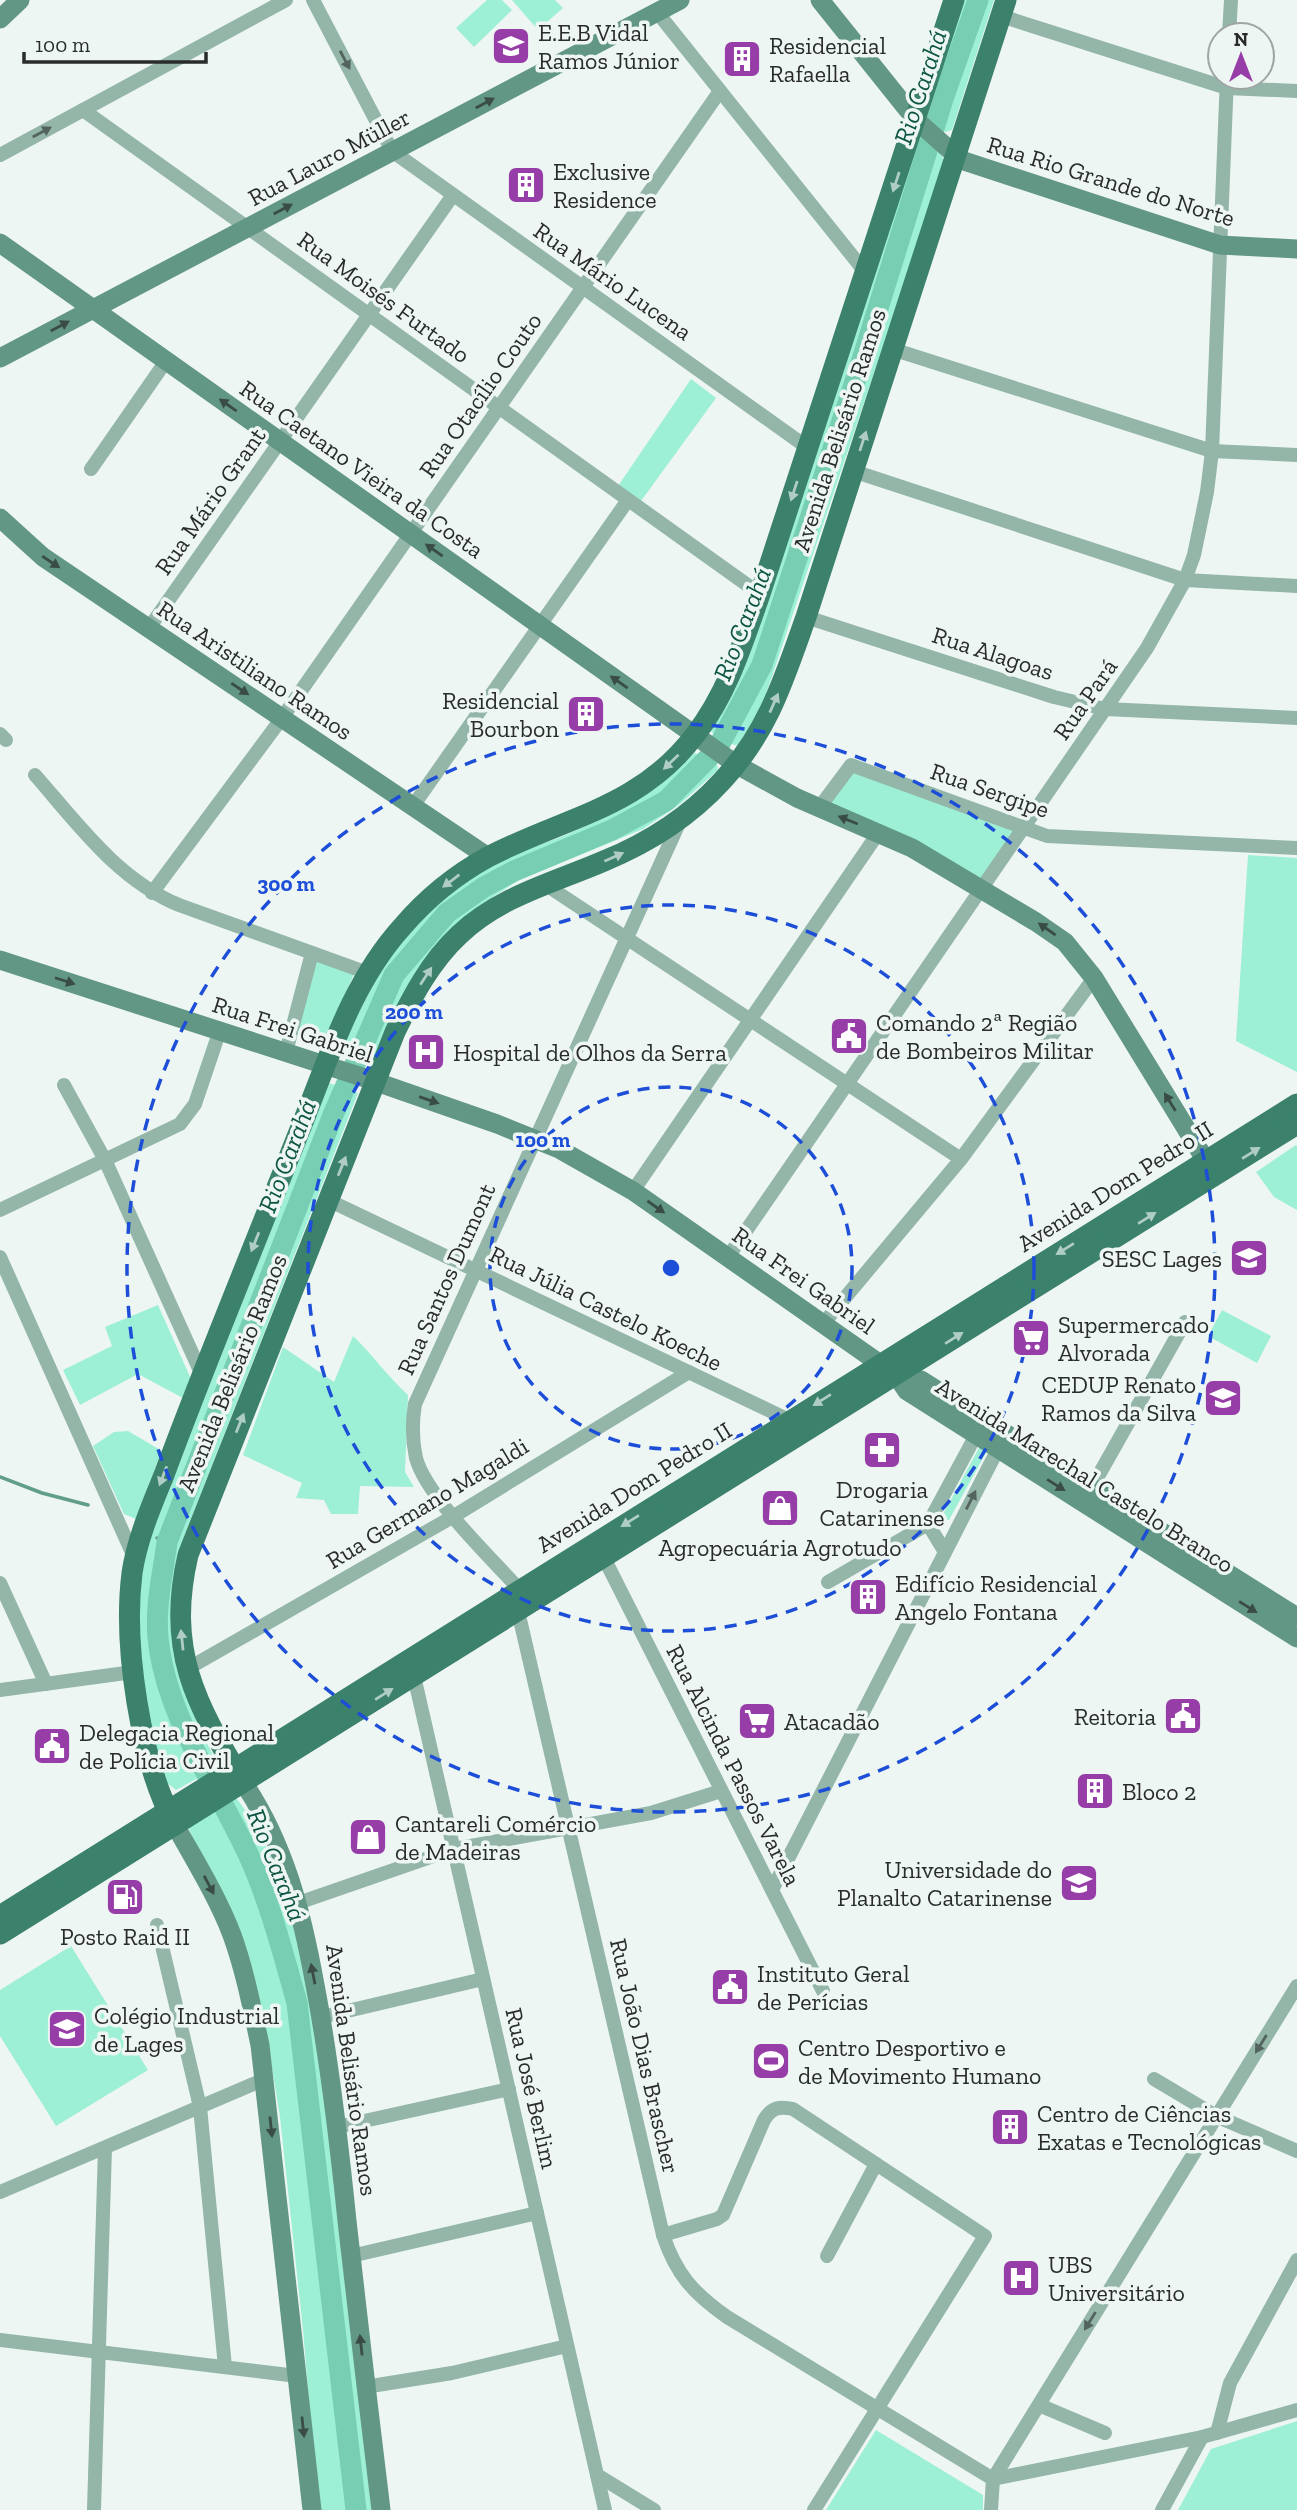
<svg xmlns="http://www.w3.org/2000/svg" width="1297" height="2510" font-family="'Zilla Slab',serif">
<style>
.green{fill:#9df0d5}
.lines{fill:none;stroke-linecap:round;stroke-linejoin:round}
.stream{stroke:#609d8a;stroke-width:3.5}
.river{stroke:#78ceb2;stroke-width:21}
.street{stroke:#93b6a9;stroke-width:14}
.secondary{stroke:#629785;stroke-width:19}
.primary{stroke:#3b816c;stroke-width:21}
.oneway{fill:#53635d}
.oneway2{fill:#3a4c46}
.oneway3{fill:#afcdc4}
.ring{fill:none;stroke:#1d4ed8;stroke-width:3.5;stroke-dasharray:12 9}
.labels{text-anchor:middle;dominant-baseline:central;stroke-width:7;stroke-linejoin:round;paint-order:stroke}
.poi-label{font-size:24px;fill:#292c2b;stroke:#eef6f3;text-anchor:start}
.street-label{font-size:24px;fill:#292c2b;stroke:#eef6f3}
.water-label{font-size:26px;font-style:italic;fill:#0d5543;stroke:#eef6f3}
.centre{fill:#1d4ed8;stroke:#eef6f3;stroke-width:3.5}
.ring-label{font-size:21px;text-anchor:middle;font-weight:bold;fill:#1d4ed8;stroke:#eef6f3;stroke-width:7;stroke-linejoin:round;paint-order:stroke}
</style>
<rect width="100%" height="100%" fill="#eef6f3"/>
<!-- green -->
<g class="green">
<polygon points="487,0 502,0 512,10 474,47 456,28"/>
<polygon points="512,0 555,0 563,8 538,30"/>
<polygon points="962,0 994,0 952,130 945,132 929,118 929,107"/>
<polygon points="925,139 939,151 945,162 765,697 757,715 738,745 734,745 710,731 918,140"/>
<polygon points="691,379 716,398 641,501 618,486"/>
<polygon points="695,753 717,765 718,770 679,805 643,829 519,880 473,910 372,1063 337,1052 393,948 454,888 505,857 561,837 608,816"/>
<polygon points="853,769 1019,830 980,886 824,807"/>
<polygon points="1248,855 1297,858 1297,1072 1236,1041"/>
<polygon points="316,960 354,974 323,1046 297,1036"/>
<polygon points="326,1082 358,1093 184,1537 183,1684 197,1723 217,1763 213,1770 176,1790 162,1779 137,1663 142,1548"/>
<polygon points="1296,1145 1297,1146 1297,1210 1274,1197 1256,1172"/>
<polygon points="158,1305 191,1379 183,1398 138,1374 80,1405 63,1370 112,1346 105,1327"/>
<polygon points="1222,1310 1271,1336 1257,1363 1208,1336"/>
<path d="M353,1336C373,1355 388,1377 408,1395L405,1472L414,1487L360,1486L358,1514H331L324,1500L296,1498L302,1483L243,1455L283,1347L334,1382Z"/>
<polygon points="128,1431 162,1451 136,1519 124,1514 93,1446 114,1432"/>
<polygon points="980,1446 988,1449 949,1520 945,1519 942,1516"/>
<polygon points="235,1796 257,1827 273,1861 295,1925 318,2037 372,2510 321,2510 314,2460 303,2330 280,2117 268,2044 188,1826"/>
<polygon points="71,1946 148,2070 56,2126 0,2036 0,1990"/>
<polygon points="1297,2421 1297,2510 1178,2510 1211,2449"/>
<polygon points="876,2430 983,2495 983,2510 826,2510"/>
</g>
<g class="lines">
<!-- stream -->
<g class="stream">
<polyline points="0,1477 42,1493 88,1505"/>
<polyline points="157,1538 167,1542"/>
</g>
<!-- river -->
<path class="river" d="M356,2510L297,2003C283,1953 270,1903 249,1856C217,1786 165,1715 158,1637C155,1606 163,1573 167,1542L333,1115L394,975L447,913L484,887L514,871L612,830L666,801L717,749L762,665L861,363L944,96L978,0"/>
<!-- street -->
<g class="street">
<polyline points="313,0 392,151 808,448"/>
<polyline points="657,12 866,273"/>
<polyline points="1001,16 1227,88 1297,91"/>
<polyline points="1229,35 1231,0"/>
<polyline points="83,110 760,594"/>
<polyline points="0,155 286,0"/>
<polyline points="892,349 1212,451 1297,455"/>
<polyline points="91,469 166,361"/>
<polyline points="853,471 1185,580 1297,586"/>
<polyline points="806,617 1054,697 1105,709 1297,718"/>
<polyline points="149,628 453,195"/>
<polyline points="0,734 6,740"/>
<path d="M35,775C78,824 117,879 179,905L368,973"/>
<polyline points="413,806 628,500"/>
<polyline points="819,808 851,765 1047,836 1297,848"/>
<polyline points="543,883 961,1159"/>
<polyline points="152,893 282,718 720,91"/>
<polyline points="286,1052 312,953"/>
<polyline points="64,1085 105,1160 202,1375"/>
<polyline points="633,1191 879,832"/>
<polyline points="328,1200 789,1420"/>
<polyline points="0,1210 180,1124 195,1104 220,1030"/>
<polyline points="0,1257 134,1557"/>
<polyline points="728,1257 1147,648 1185,580 1194,555 1207,492 1212,451 1227,77"/>
<polyline points="823,1324 961,1159 1094,978"/>
<polyline points="1092,1487 1185,1322"/>
<polyline points="945,1552 928,1524 976,1435"/>
<polyline points="604,1558 823,1991"/>
<polyline points="828,1582 928,1524"/>
<polyline points="0,1583 46,1684"/>
<path d="M520,1590C492,1559 426,1496 416,1458C412,1440 412,1422 415,1404L680,821"/>
<path d="M518,1611L663,2235C676,2274 693,2293 727,2317L993,2479"/>
<polyline points="187,1669 454,1516 689,1372"/>
<polyline points="414,1676 605,2510"/>
<polyline points="0,1690 133,1672"/>
<polyline points="772,1890 998,1449"/>
<polyline points="298,1903 454,1849 651,1813 721,1791"/>
<polyline points="157,1925 200,2107 225,2367"/>
<polyline points="322,2017 483,1979"/>
<polyline points="1154,2079 1216,2116 1297,2151"/>
<polyline points="337,2127 509,2089"/>
<polyline points="0,2192 265,2079"/>
<path d="M663,2235L717,2219L723,2215L764,2120C772,2107 780,2106 793,2109L985,2236L814,2510"/>
<polyline points="351,2256 537,2213"/>
<polyline points="827,2256 876,2164"/>
<polyline points="0,2340 297,2376"/>
<polyline points="365,2387 452,2373 567,2346"/>
<polyline points="1039,2405 1105,2433"/>
<polyline points="1217,2433 1230,2383 1297,2260"/>
<polyline points="597,2475 654,2510"/>
<polyline points="993,2479 1202,2437 1297,2410"/>
<polyline points="94,2510 105,2148"/>
<polyline points="991,2510 993,2479 1297,1986"/>
<polyline points="1162,2510 1202,2437"/>
</g>
<!-- secondary -->
<g class="secondary">
<polyline points="820,0 916,120 961,160 1220,245 1297,249"/>
<polyline points="0,19 20,0"/>
<polyline points="0,243 737,765 797,798 912,848 1036,922 1065,942 1094,978 1206,1161"/>
<polyline points="0,358 680,0"/>
<polyline points="0,518 43,557 488,857"/>
<polyline points="0,960 365,1078 497,1124 559,1149 633,1191 896,1375 921,1380 1297,1617"/>
<polyline points="896,1375 907,1391 1297,1638"/>
<path d="M243,1782C285,1844 302,1913 315,1985C330,2063 339,2142 347,2221C358,2317 369,2414 381,2510"/>
<path d="M175,1825C195,1861 217,1896 232,1935C245,1971 252,2008 260,2045L312,2510"/>
</g>
<!-- primary -->
<g class="primary">
<path d="M243,1782C195,1703 166,1650 188,1555L395,1032C412,997 430,962 459,935C500,896 553,883 604,861C648,843 690,816 722,781C768,732 784,679 806,617L1006,0"/>
<path d="M175,1825C140,1762 123,1645 132,1573C137,1539 151,1507 164,1475C182,1426 201,1378 220,1330C248,1259 276,1188 305,1117C331,1051 354,980 402,927C426,899 455,875 488,857C564,817 639,809 695,735C727,694 743,643 760,594L954,0"/>
<polyline points="0,1916 1297,1104"/>
<polyline points="0,1934 1297,1124"/>
</g>
</g>
<!-- one-way arrows -->
<defs><path id="oneway-solid" d="M-6-.8H1V-3.2L6.5 0L1 3.2V.8H-6Z" transform="scale(1.75)"/></defs>
<g class="oneway">
<use href="#oneway-solid" transform="translate(345 60) rotate(62)"/>
<use href="#oneway-solid" transform="translate(42 132) rotate(-28)"/>
<use href="#oneway-solid" transform="translate(971 1500) rotate(-63)"/>
<use href="#oneway-solid" transform="translate(1261 2044) rotate(122)"/>
<use href="#oneway-solid" transform="translate(1090 2321) rotate(122)"/>
</g>
<g class="oneway2">
<use href="#oneway-solid" transform="translate(485 103) rotate(-28)"/>
<use href="#oneway-solid" transform="translate(283 209) rotate(-28)"/>
<use href="#oneway-solid" transform="translate(60 326) rotate(-28)"/>
<use href="#oneway-solid" transform="translate(228 405) rotate(-145)"/>
<use href="#oneway-solid" transform="translate(434 550) rotate(-145)"/>
<use href="#oneway-solid" transform="translate(51 562) rotate(34)"/>
<use href="#oneway-solid" transform="translate(619 682) rotate(-145)"/>
<use href="#oneway-solid" transform="translate(240 689) rotate(34)"/>
<use href="#oneway-solid" transform="translate(848 820) rotate(-158)"/>
<use href="#oneway-solid" transform="translate(1047 929) rotate(-145)"/>
<use href="#oneway-solid" transform="translate(65 981) rotate(18)"/>
<use href="#oneway-solid" transform="translate(429 1100) rotate(19)"/>
<use href="#oneway-solid" transform="translate(1170 1102) rotate(-122)"/>
<use href="#oneway-solid" transform="translate(656 1207) rotate(35)"/>
<use href="#oneway-solid" transform="translate(1056 1485) rotate(32)"/>
<use href="#oneway-solid" transform="translate(1248 1607) rotate(32)"/>
<use href="#oneway-solid" transform="translate(209 1885) rotate(62)"/>
<use href="#oneway-solid" transform="translate(313 1974) rotate(-101)"/>
<use href="#oneway-solid" transform="translate(271 2127) rotate(84)"/>
<use href="#oneway-solid" transform="translate(361 2345) rotate(-96)"/>
<use href="#oneway-solid" transform="translate(303 2427) rotate(84)"/>
</g>
<g class="oneway3">
<use href="#oneway-solid" transform="translate(896 182) rotate(108)"/>
<use href="#oneway-solid" transform="translate(863 441) rotate(-72)"/>
<use href="#oneway-solid" transform="translate(794 491) rotate(108)"/>
<use href="#oneway-solid" transform="translate(774 703) rotate(-66)"/>
<use href="#oneway-solid" transform="translate(671 762) rotate(136)"/>
<use href="#oneway-solid" transform="translate(614 857) rotate(-24)"/>
<use href="#oneway-solid" transform="translate(451 881) rotate(143)"/>
<use href="#oneway-solid" transform="translate(426 976) rotate(-57)"/>
<use href="#oneway-solid" transform="translate(1251 1153) rotate(-32)"/>
<use href="#oneway-solid" transform="translate(342 1166) rotate(-68)"/>
<use href="#oneway-solid" transform="translate(1147 1218) rotate(-32)"/>
<use href="#oneway-solid" transform="translate(255 1242) rotate(112)"/>
<use href="#oneway-solid" transform="translate(1065 1249) rotate(148)"/>
<use href="#oneway-solid" transform="translate(954 1338) rotate(-32)"/>
<use href="#oneway-solid" transform="translate(822 1400) rotate(148)"/>
<use href="#oneway-solid" transform="translate(240 1423) rotate(-68)"/>
<use href="#oneway-solid" transform="translate(163 1476) rotate(111)"/>
<use href="#oneway-solid" transform="translate(630 1521) rotate(148)"/>
<use href="#oneway-solid" transform="translate(182 1640) rotate(-96)"/>
<use href="#oneway-solid" transform="translate(384 1694) rotate(-32)"/>
</g>
<!-- distance rings -->
<g class="ring">
<circle cx="671" cy="1268" r="181"/>
<circle cx="671" cy="1268" r="363"/>
<circle cx="671" cy="1268" r="544"/>
</g>
<!-- icons -->
<defs>
<g id="school-square" transform="scale(2.0125)"><rect x="-9" y="-9" width="18" height="18" rx="4" fill="#973da8" stroke="#eef6f3"/><path d="M0-5L7-2L0 1L-7-2ZM-4 1L0 2.5L4 1V4Q0 6-4 4Z" fill="#fff"/></g>
<g id="building-square" transform="scale(2.0125)"><rect x="-9" y="-9" width="18" height="18" rx="4" fill="#973da8" stroke="#eef6f3"/><path d="M-4-6H4V6H1V3H-1V6H-4ZM-2.5-4.3h1.7v1.8h-1.7ZM.8-4.3h1.7v1.8H.8ZM-2.5-1h1.7V.8h-1.7ZM.8-1h1.7V.8H.8Z" fill="#fff"/></g>
<g id="civic-square" transform="scale(2.0125)"><rect x="-9" y="-9" width="18" height="18" rx="4" fill="#973da8" stroke="#eef6f3"/><path d="M-.6-6.5H3V-4.5H.6V-3L4-1V1h2V6H-6V1h2V-1L-.6-3ZM-1.2 2.5V6h2.4V2.5Z" fill="#fff"/></g>
<g id="hospital-square" transform="scale(2.0125)"><rect x="-9" y="-9" width="18" height="18" rx="4" fill="#973da8" stroke="#eef6f3"/><path d="M-5-5h3v3.5h4V-5h3V5h-3V1.5h-4V5h-3Z" fill="#fff"/></g>
<g id="university-square" transform="scale(2.0125)"><rect x="-9" y="-9" width="18" height="18" rx="4" fill="#973da8" stroke="#eef6f3"/><path d="M0-5L7-2L0 1L-7-2ZM-4 1L0 2.5L4 1V4Q0 6-4 4Z" fill="#fff"/></g>
<g id="supermarket-square" transform="scale(2.0125)"><rect x="-9" y="-9" width="18" height="18" rx="4" fill="#973da8" stroke="#eef6f3"/><path d="M-6-5.5h2.5l.6 2H6L4.5 2H-2.5L-4.4-4H-6ZM-1.5 3.2a1.3 1.3 0 1 0 .1 0ZM3 3.2a1.3 1.3 0 1 0 .1 0Z" fill="#fff"/></g>
<g id="pharmacy-square" transform="scale(2.0125)"><rect x="-9" y="-9" width="18" height="18" rx="4" fill="#973da8" stroke="#eef6f3"/><path d="M-2-6h4v4h4v4h-4v4h-4v-4h-4v-4h4Z" fill="#fff"/></g>
<g id="shop-square" transform="scale(2.0125)"><rect x="-9" y="-9" width="18" height="18" rx="4" fill="#973da8" stroke="#eef6f3"/><path d="M-5-2.5h2.3a2.7 3.5 0 0 1 5.4 0H5L5.5 6h-11ZM-1.5-2.5h3a1.5 2.3 0 0 0-3 0Z" fill="#fff"/></g>
<g id="fuel-square" transform="scale(2.0125)"><rect x="-9" y="-9" width="18" height="18" rx="4" fill="#973da8" stroke="#eef6f3"/><path d="M-5.5-6h7V0h2V4h1.3V-2.5L3-4.5l.8-.8L6-3V5H2.5V1h-1V6h-7ZM-4.2-4.7v3.2H.2V-4.7Z" fill="#fff"/></g>
<g id="stadium-square" transform="scale(2.0125)"><rect x="-9" y="-9" width="18" height="18" rx="4" fill="#973da8" stroke="#eef6f3"/><path d="M0-5a6.5 5 0 1 0 0 10a6.5 5 0 1 0 0-10ZM-3.5-1.8h7v3.6h-7Z" fill="#fff"/></g>
</defs>
<g fill-rule="evenodd">
<use href="#school-square" x="511" y="46"/>
<use href="#building-square" x="742" y="59"/>
<use href="#building-square" x="526" y="185"/>
<use href="#building-square" x="586" y="714"/>
<use href="#civic-square" x="849" y="1036"/>
<use href="#hospital-square" x="426" y="1052"/>
<use href="#university-square" x="1249" y="1258"/>
<use href="#supermarket-square" x="1031" y="1338"/>
<use href="#university-square" x="1223" y="1398"/>
<use href="#pharmacy-square" x="882" y="1450"/>
<use href="#shop-square" x="780" y="1508"/>
<use href="#building-square" x="868" y="1597"/>
<use href="#civic-square" x="1183" y="1716"/>
<use href="#supermarket-square" x="757" y="1721"/>
<use href="#civic-square" x="52" y="1746"/>
<use href="#building-square" x="1095" y="1791"/>
<use href="#shop-square" x="368" y="1837"/>
<use href="#university-square" x="1079" y="1883"/>
<use href="#fuel-square" x="125" y="1897"/>
<use href="#civic-square" x="730" y="1987"/>
<use href="#school-square" x="67" y="2029"/>
<use href="#stadium-square" x="771" y="2061"/>
<use href="#building-square" x="1010" y="2127"/>
<use href="#hospital-square" x="1021" y="2278"/>
</g>
<g class="labels">
<!-- poi labels -->
<g class="poi-label">
<text x="538" y="32">E.E.B Vidal<tspan x="538" dy="28">Ramos Júnior</tspan></text>
<text x="769" y="45">Residencial<tspan x="769" dy="28">Rafaella</tspan></text>
<text x="553" y="171">Exclusive<tspan x="553" dy="28">Residence</tspan></text>
<text x="559" y="700" text-anchor="end">Residencial<tspan x="559" dy="28">Bourbon</tspan></text>
<text x="876" y="1022">Comando 2ª Região<tspan x="876" dy="28">de Bombeiros Militar</tspan></text>
<text x="453" y="1052">Hospital de Olhos da Serra</text>
<text x="1222" y="1258" text-anchor="end">SESC Lages</text>
<text x="1058" y="1324">Supermercado<tspan x="1058" dy="28">Alvorada</tspan></text>
<text x="1196" y="1384" text-anchor="end">CEDUP Renato<tspan x="1196" dy="28">Ramos da Silva</tspan></text>
<text x="882" y="1489" text-anchor="middle">Drogaria<tspan x="882" dy="28">Catarinense</tspan></text>
<text x="780" y="1547" text-anchor="middle">Agropecuária Agrotudo</text>
<text x="895" y="1583">Edifício Residencial<tspan x="895" dy="28">Angelo Fontana</tspan></text>
<text x="1156" y="1716" text-anchor="end">Reitoria</text>
<text x="784" y="1721">Atacadão</text>
<text x="79" y="1732">Delegacia Regional<tspan x="79" dy="28">de Polícia Civil</tspan></text>
<text x="1122" y="1791">Bloco 2</text>
<text x="395" y="1823">Cantareli Comércio<tspan x="395" dy="28">de Madeiras</tspan></text>
<text x="1052" y="1869" text-anchor="end">Universidade do<tspan x="1052" dy="28">Planalto Catarinense</tspan></text>
<text x="125" y="1936" text-anchor="middle">Posto Raid II</text>
<text x="757" y="1973">Instituto Geral<tspan x="757" dy="28">de Perícias</tspan></text>
<text x="94" y="2015">Colégio Industrial<tspan x="94" dy="28">de Lages</tspan></text>
<text x="798" y="2047">Centro Desportivo e<tspan x="798" dy="28">de Movimento Humano</tspan></text>
<text x="1037" y="2113">Centro de Ciências<tspan x="1037" dy="28">Exatas e Tecnológicas</tspan></text>
<text x="1048" y="2264">UBS<tspan x="1048" dy="28">Universitário</tspan></text>
</g>
<!-- street labels -->
<g class="street-label">
<text transform="translate(329 157) rotate(-28)">Rua Lauro Müller</text>
<text transform="translate(1111 181) rotate(17)">Rua Rio Grande do Norte</text>
<text transform="translate(613 281) rotate(35)">Rua Mário Lucena</text>
<text transform="translate(384 297) rotate(36)">Rua Moisés Furtado</text>
<text transform="translate(480 395) rotate(-55)">Rua Otacílio Couto</text>
<text transform="translate(839 430) rotate(-72)">Avenida Belisário Ramos</text>
<text transform="translate(362 469) rotate(35)">Rua Caetano Vieira da Costa</text>
<text transform="translate(210 501) rotate(-55)">Rua Mário Grant</text>
<text transform="translate(993 653) rotate(18)">Rua Alagoas</text>
<text transform="translate(255 670) rotate(34)">Rua Aristiliano Ramos</text>
<text transform="translate(1085 699) rotate(-55)">Rua Pará</text>
<text transform="translate(990 790) rotate(19)">Rua Sergipe</text>
<text transform="translate(293 1029) rotate(18)">Rua Frei Gabriel</text>
<text transform="translate(1115 1186) rotate(-32)">Avenida Dom Pedro II</text>
<text transform="translate(446 1279) rotate(-66)">Rua Santos Dumont</text>
<text transform="translate(804 1280) rotate(35)">Rua Frei Gabriel</text>
<text transform="translate(606 1308) rotate(26)">Rua Júlia Castelo Koeche</text>
<text transform="translate(232 1373) rotate(-68)">Avenida Belisário Ramos</text>
<text transform="translate(1085 1475) rotate(32)">Avenida Marechal Castelo Branco</text>
<text transform="translate(634 1487) rotate(-32)">Avenida Dom Pedro II</text>
<text transform="translate(427 1503) rotate(-31)">Rua Germano Magaldi</text>
<text transform="translate(734 1765) rotate(63)">Rua Alcinda Passos Varela</text>
<text transform="translate(645 2056) rotate(77)">Rua João Dias Brascher</text>
<text transform="translate(352 2070) rotate(82)">Avenida Belisário Ramos</text>
<text transform="translate(532 2088) rotate(77)">Rua José Berlim</text>
</g>
<!-- water labels -->
<g class="water-label">
<text transform="translate(920 87) rotate(-72)">Rio Carahá</text>
<text transform="translate(742 624) rotate(-69)">Rio Carahá</text>
<text transform="translate(287 1156) rotate(-69)">Rio Carahá</text>
<text transform="translate(277 1865) rotate(68)">Rio Carahá</text>
</g>
</g>
<circle cx="671" cy="1268" r="10" class="centre"/>
<g class="ring-label">
<text x="286" y="891">300 m</text>
<text x="414" y="1019">200 m</text>
<text x="543" y="1147">100 m</text>
</g>
<!-- north arrow -->
<g transform="translate(1241 56)"><circle r="33" fill="#eef6f3" stroke="#9fa5a3" stroke-width="2"/>
<path d="M0-5L12 26L0 18L-12 26Z" fill="#973da8"/>
<text y="-10" font-size="19" font-weight="bold" text-anchor="middle" fill="#292c2b">N</text>
</g>
<!-- scale -->
<path d="M24 52v10h182v-10" fill="none" stroke="#292c2b" stroke-width="3.5"/>
<text x="35" y="52" font-size="21" fill="#292c2b" stroke="#eef6f3" stroke-width="5" paint-order="stroke">100 m</text>
</svg>
